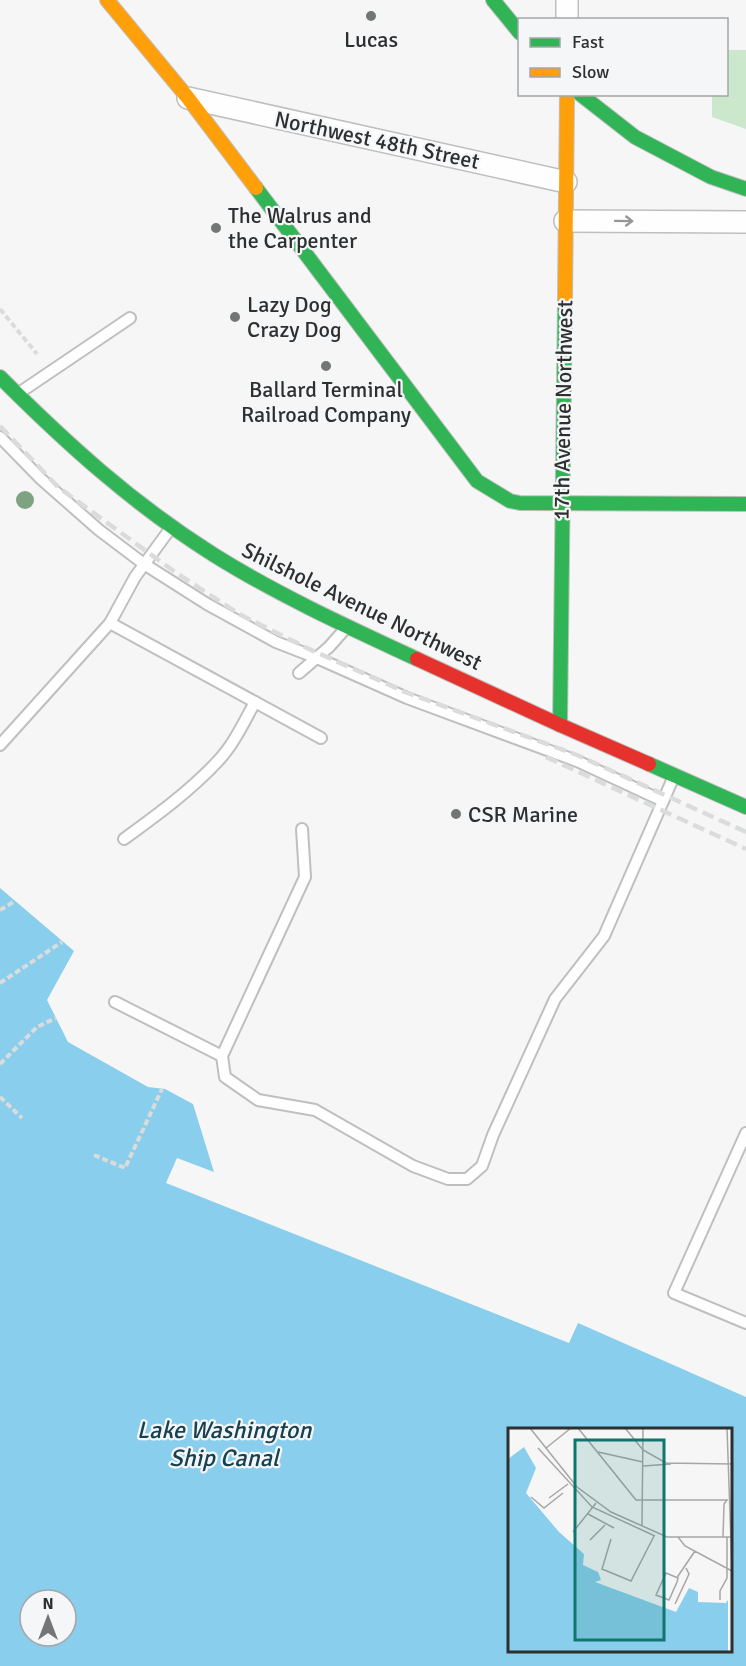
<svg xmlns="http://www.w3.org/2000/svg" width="746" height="1666" font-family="Signika,sans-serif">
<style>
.green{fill:#cce8cc}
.water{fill:#89ceec;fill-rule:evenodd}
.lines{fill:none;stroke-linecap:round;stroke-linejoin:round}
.lane-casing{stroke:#bfbfc0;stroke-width:14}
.street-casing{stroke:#bfbfc0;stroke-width:24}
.fast-casing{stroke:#bfbfc0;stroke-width:16}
.slow-casing{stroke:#bfbfc0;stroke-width:16}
.jam-casing{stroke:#bfbfc0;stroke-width:16}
.path{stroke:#dadbdb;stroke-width:4;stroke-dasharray:6 3;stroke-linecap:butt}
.lane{stroke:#fefefe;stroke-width:10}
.street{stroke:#fefefe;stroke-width:21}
.fast{stroke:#30b455;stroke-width:14}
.slow{stroke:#ff9f0a;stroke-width:14}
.jam{stroke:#e5322d;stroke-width:14}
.rail{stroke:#dadbdb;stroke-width:4.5;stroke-dasharray:12 6;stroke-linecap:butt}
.tree{fill:#7fa282}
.oneway{stroke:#969696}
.poi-dot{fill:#747575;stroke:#f5f6f8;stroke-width:2}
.labels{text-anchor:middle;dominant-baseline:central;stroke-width:4.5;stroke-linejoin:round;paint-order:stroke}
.poi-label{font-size:22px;fill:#2e2f2f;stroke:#f5f6f8;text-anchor:start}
.street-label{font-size:22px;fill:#2e2f2f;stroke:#f5f6f8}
.water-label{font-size:24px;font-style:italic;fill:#164152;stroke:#f5f6f8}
.inset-road{fill:none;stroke:#a6a6a7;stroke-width:1.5}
.view{fill:#0f766e;fill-opacity:0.15;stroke:#0f766e;stroke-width:3}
.inset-edge{fill:none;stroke:#2e2f2f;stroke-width:3}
</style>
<rect width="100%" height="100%" fill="#f6f6f7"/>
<!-- green -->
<polygon class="green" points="727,50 746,50 746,129 712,117 712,95 726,94"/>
<!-- water -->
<path class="water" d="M0,888L74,951L47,1000L68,1042L148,1087L165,1089L193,1104L214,1172L177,1158L166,1183L569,1343L578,1323L746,1397V1666H0ZM509,1429H730V1650H509ZM30,1600H66V1636H30Z"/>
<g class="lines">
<!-- lane casing -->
<g class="lane-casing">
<g id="lane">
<polyline points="19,393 130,318"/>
<polyline points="0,437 41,479 99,530 144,564 207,604 276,642 317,658 407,698 577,761 663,801"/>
<polyline points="110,623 321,738"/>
<polyline points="299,673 329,647 345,629"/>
<polyline points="0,745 110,623 135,577 170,529"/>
<polyline points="302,829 305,877 222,1056 225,1077 258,1100 315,1110 413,1166 448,1179 467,1179 482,1166 493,1135 555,999 604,936 674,776"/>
<path d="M124,839C157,815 190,791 218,761C234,744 244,722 255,702"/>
<polyline points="115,1002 222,1056"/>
<polyline points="746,1133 674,1293 746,1323"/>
</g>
</g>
<!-- street casing -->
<g class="street-casing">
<g id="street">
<polyline points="567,20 567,0"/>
<polyline points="188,98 566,182"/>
<polyline points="565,221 746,222"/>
</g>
</g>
<!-- fast casing -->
<g class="fast-casing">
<g id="fast">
<polyline points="493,0 520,33"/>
<polyline points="580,94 635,137 711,177 746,189"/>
<polyline points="256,188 477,481 510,501 520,503 746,504"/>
<path d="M0,377C67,444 133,504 214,555C278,595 348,627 417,659"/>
<polyline points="560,725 565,300"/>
<polyline points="649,764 746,807"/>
</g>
</g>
<!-- slow casing -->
<g class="slow-casing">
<g id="slow">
<polyline points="107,0 188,98 256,188"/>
<polyline points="565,300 567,94"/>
</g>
</g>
<!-- jam casing -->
<g class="jam-casing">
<polyline id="jam" points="417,659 560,725 649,764"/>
</g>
<!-- path -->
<g class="path">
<polyline points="0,309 37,354"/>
<polyline points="0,910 15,901"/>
<polyline points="0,983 62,942"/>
<polyline points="0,1064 37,1027 56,1018"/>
<polyline points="0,1097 22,1118"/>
<polyline points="94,1155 125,1168 162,1089"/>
</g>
<!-- lane -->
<use href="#lane" class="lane"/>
<!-- street -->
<use href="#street" class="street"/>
<!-- fast -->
<use href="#fast" class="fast"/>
<!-- slow -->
<use href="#slow" class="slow"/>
<!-- jam -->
<use href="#jam" class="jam"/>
<!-- rail -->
<g class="rail">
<polyline points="0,426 58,487 175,572 239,614 309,649 405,692 577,755 746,832"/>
<polyline points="546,757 746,849"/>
</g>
</g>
<!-- trees -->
<circle class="tree" cx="25" cy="500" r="9"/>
<!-- one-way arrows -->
<defs><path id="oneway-shaft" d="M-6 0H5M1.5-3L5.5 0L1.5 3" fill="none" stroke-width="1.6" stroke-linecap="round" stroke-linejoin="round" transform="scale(1.5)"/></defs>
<use class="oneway" href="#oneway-shaft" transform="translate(624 221) rotate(1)"/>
<!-- markers -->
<g class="poi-dot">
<circle cx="371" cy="16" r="6"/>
<circle cx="216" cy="228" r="6"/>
<circle cx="235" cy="317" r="6"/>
<circle cx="326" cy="366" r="6"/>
<circle cx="456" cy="814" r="6"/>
</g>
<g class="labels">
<!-- poi labels -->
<g class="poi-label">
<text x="371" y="39" text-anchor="middle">Lucas</text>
<text x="228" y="215">The Walrus and<tspan x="228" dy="25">the Carpenter</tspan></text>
<text x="247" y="304">Lazy Dog<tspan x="247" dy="25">Crazy Dog</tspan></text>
<text x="326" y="389" text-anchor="middle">Ballard Terminal<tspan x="326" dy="25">Railroad Company</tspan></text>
<text x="468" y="814">CSR Marine</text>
</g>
<!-- street labels -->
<g class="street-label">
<text transform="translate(377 140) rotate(12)">Northwest 48th Street</text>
<text transform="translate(563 410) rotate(-89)">17th Avenue Northwest</text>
<text transform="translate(362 606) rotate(26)">Shilshole Avenue Northwest</text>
</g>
<!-- water labels -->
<g class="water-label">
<text x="224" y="1430">Lake Washington<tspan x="224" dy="28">Ship Canal</tspan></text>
</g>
</g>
<!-- overview -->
<g transform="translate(508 1428)">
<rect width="224" height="224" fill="#f6f6f7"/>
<path d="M16,19L28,40L18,65L51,104L76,126L75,137L90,144L93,152L87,154L168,184L181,160L190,164V174L218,175L223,167V223H0V31Z" fill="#89ceec"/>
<path d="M224,164L223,223H220V165Z" fill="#f6f6f7"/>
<path class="inset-road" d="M22,0L69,59L103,84L159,109H224M70,0L128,72H219L216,76L215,109M117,0L135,22L158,35L224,36M219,0L224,142M30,20L84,79L147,108M38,20L63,0M90,24L135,34M135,38L163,36M23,69L36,80L55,65M41,70L60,56M80,86L106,100M134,99L135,0M65,104L88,75M170,109L177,118L224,143M103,111L94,141L123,153L146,108M82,112L97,97M170,150L158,145L148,167L161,172L169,154L170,150V148L187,123M212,172V163L219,150V109M167,176L181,146L178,140"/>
<path class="view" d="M67,12H156V212H67Z"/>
<rect width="224" height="224" class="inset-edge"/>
</g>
<!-- legend -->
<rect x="518" y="18" width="210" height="78" fill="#f5f6f8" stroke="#a5a6a8" stroke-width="1.5"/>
<rect x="530" y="38" width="30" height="9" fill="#30b455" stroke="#a5a6a8" stroke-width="1.5"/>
<text x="572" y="48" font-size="18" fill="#2e2f2f">Fast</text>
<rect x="530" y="68" width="30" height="9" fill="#ff9f0a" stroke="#a5a6a8" stroke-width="1.5"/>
<text x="572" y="78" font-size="18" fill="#2e2f2f">Slow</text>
<!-- north arrow -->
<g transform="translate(48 1618)"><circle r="28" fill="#f5f6f8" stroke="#a5a6a8" stroke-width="1.5"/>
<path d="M0-4.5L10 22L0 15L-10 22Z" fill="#747575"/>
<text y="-9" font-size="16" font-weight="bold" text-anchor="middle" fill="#2e2f2f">N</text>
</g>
</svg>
